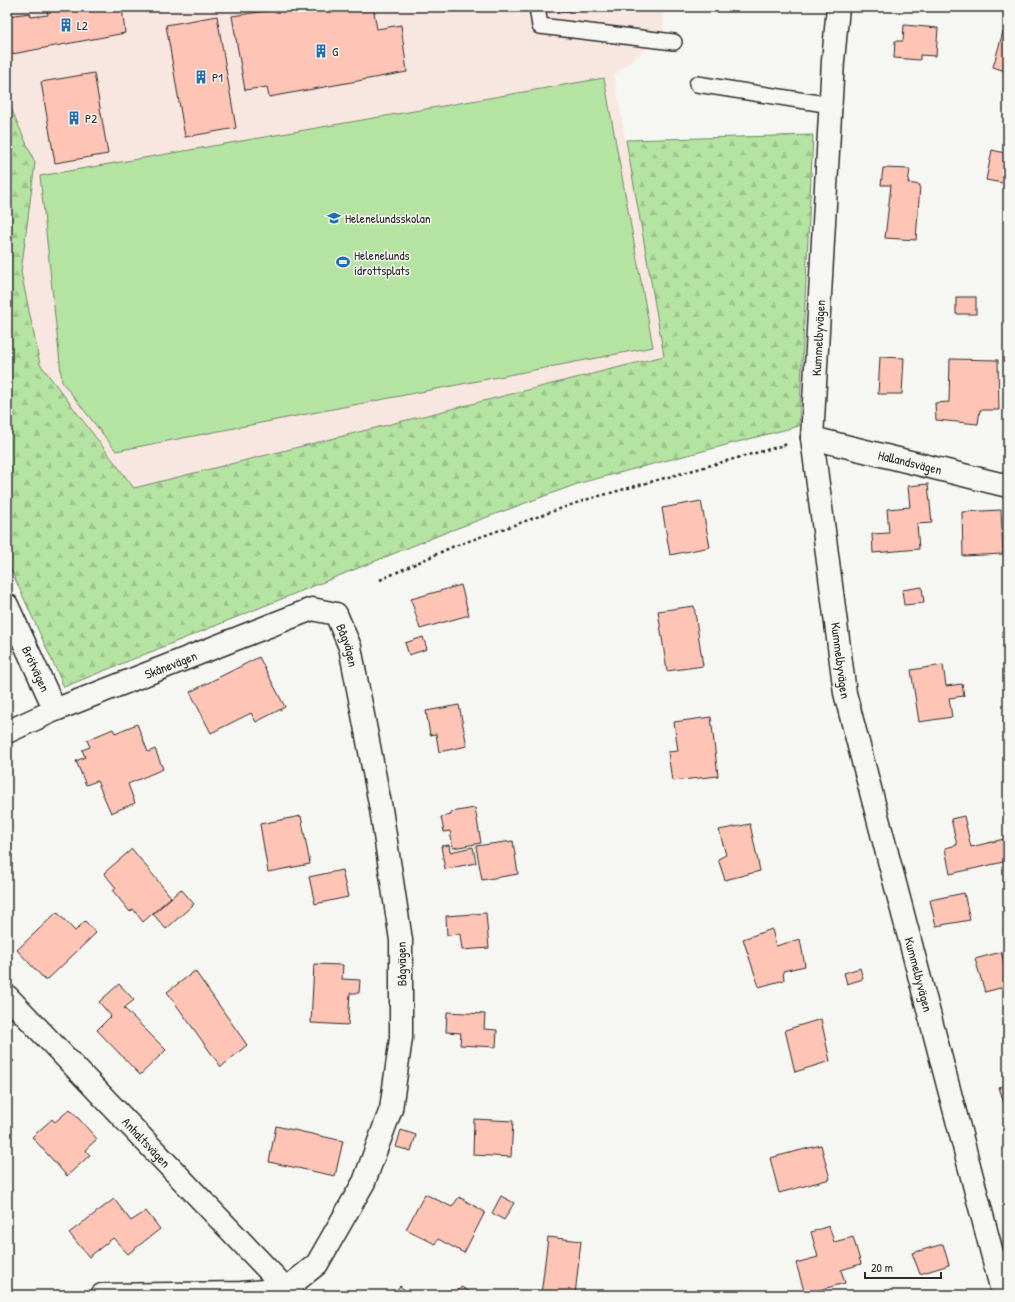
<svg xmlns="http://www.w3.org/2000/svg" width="1015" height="1302" font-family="'Patrick Hand',sans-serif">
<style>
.built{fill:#f8e7e0}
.forest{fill:url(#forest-firs);stroke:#708766}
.park{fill:#b5e3a2;stroke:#708766}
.building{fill:#fec4b5;stroke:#2b2b2b}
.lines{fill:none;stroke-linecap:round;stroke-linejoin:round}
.lane-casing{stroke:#2b2b2b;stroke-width:18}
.street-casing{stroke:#2b2b2b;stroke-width:25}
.path{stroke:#2b2b2b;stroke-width:2.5;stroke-dasharray:3 3;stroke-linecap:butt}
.lane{stroke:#f6f6f2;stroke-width:15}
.street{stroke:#f6f6f2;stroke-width:22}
.labels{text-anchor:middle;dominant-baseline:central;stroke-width:3;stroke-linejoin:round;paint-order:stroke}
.poi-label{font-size:13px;fill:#2b2b2b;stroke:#f6f6f2;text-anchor:start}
.street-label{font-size:13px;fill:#2b2b2b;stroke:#f6f6f2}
</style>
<defs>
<pattern id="forest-firs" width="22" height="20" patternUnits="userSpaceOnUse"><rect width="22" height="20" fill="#b5e3a2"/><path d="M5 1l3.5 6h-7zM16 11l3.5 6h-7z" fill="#9cc38c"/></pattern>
</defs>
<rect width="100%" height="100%" fill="#f6f6f2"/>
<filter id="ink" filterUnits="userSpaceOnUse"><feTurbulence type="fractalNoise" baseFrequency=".025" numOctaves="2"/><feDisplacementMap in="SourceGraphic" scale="8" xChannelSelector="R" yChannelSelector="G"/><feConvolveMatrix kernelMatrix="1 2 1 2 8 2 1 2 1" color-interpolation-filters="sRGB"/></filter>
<g filter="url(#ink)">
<!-- built -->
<polygon class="built" points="7,7 664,7 663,35 614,75 664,356 134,488 40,364 21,272 35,163 7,99"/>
<!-- forest -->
<polygon class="forest" points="7,99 35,163 21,272 40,364 134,488 664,356 626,140 813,135 799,426 580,483 452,530 64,687 7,561"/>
<!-- park -->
<polygon class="park" points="604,78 653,347 116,451 62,382 40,176"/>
<!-- building -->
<g class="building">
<polygon points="64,7 122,7 125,33 7,55 7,16 30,13 31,17 48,15 47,10"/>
<polygon points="293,7 373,7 377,29 401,25 407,72 269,97 267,87 245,90 232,16"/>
<polygon points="558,7 591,7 559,13"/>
<polygon points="217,16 236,128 185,137 166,25"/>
<polygon points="904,25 938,28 936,56 920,55 920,60 894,58 895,41 903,41"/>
<polygon points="1003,32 1008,33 1008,72 993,67"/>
<polygon points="94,73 108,154 55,163 41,82"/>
<polygon points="1008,135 1008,184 986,180 992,150 1005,153"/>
<polygon points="883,168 910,169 908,183 920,185 916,240 885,238 891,185 881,185"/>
<rect x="956" y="297" width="20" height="17"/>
<polygon points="880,357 904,358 902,394 878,394"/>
<polygon points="950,359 998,360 999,410 980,410 978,424 936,420 935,403 949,402"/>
<polygon points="928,484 932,523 917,524 919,549 873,553 872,534 889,533 887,509 910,507 908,486"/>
<polygon points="701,501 710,547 670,555 662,508"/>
<polygon points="1001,510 1003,554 963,556 962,512"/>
<polygon points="461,585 469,615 420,629 411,599"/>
<polygon points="922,587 924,603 904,605 902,590"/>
<polygon points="694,606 703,666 667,671 658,611"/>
<polygon points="423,637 427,649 409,655 405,643"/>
<polygon points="259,657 285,707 256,722 251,713 211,733 190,692"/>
<polygon points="943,665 946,686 962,684 964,696 949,698 952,717 919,722 911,670"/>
<polygon points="459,705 467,746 439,752 436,734 430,735 426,711"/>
<polygon points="711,717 718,776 672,781 668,752 678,751 674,722"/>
<polygon points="137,724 148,752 155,749 163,769 128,784 135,803 111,813 97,781 86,785 76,761 85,757 82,750 90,747 87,740 113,729 115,733"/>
<polygon points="475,808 481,843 453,848 450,831 444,832 441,817 451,815 451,812"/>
<polygon points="301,816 310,864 268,872 260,824"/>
<polygon points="964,816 971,847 1008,838 1008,861 950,874 945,848 957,845 951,819"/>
<polygon points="750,824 760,871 725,880 718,859 726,855 719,830"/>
<polygon points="513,841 518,874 482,880 476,846"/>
<polygon points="449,845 450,852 473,847 476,863 445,869 441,846"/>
<polygon points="132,849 171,897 143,922 133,909 130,912 113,891 116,888 104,873"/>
<polygon points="342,870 348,897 315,904 309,877"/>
<polygon points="181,889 194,904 166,929 153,914"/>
<polygon points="964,893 970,920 936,926 930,900"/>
<polygon points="57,912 75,931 85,921 96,933 46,981 17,950"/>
<polygon points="486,913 489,948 462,950 460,934 447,935 446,916"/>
<polygon points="772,929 776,946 800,939 805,966 783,971 784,980 759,987 743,939"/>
<polygon points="1001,952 1008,976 1008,986 985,992 975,959"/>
<polygon points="314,964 343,965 342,979 360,980 359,993 350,993 348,1025 311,1023"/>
<polygon points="860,968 863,979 847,984 844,973"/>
<polygon points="195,971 247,1045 221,1067 167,992"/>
<polygon points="119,984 134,1000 124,1008 166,1050 140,1075 97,1030 111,1016 99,1002"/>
<polygon points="447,1012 485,1014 484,1029 497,1030 496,1047 460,1045 461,1033 446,1032"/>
<polygon points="821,1019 830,1061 795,1072 785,1030"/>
<polygon points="7,1054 14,1061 7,1067"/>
<polygon points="1008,1084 1008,1117 999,1087"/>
<polygon points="70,1109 97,1139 85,1150 90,1155 67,1176 32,1137 52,1119 55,1122"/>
<polygon points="474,1119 513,1121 511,1157 473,1155"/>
<polygon points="276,1126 343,1141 335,1176 269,1162"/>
<polygon points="401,1130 416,1135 411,1151 396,1147"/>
<polygon points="821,1145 830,1179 779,1193 770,1158"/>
<polygon points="425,1194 452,1207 459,1197 485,1212 464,1253 438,1239 435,1244 406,1229"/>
<polygon points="501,1196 514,1203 504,1220 492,1213"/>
<polygon points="114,1199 131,1221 146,1211 160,1229 128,1254 113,1238 89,1257 69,1233"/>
<polygon points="829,1226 834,1242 853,1237 861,1264 841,1270 845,1283 805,1294 796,1263 818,1257 811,1232"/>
<polygon points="548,1237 581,1241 575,1295 541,1295"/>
<polygon points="943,1244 949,1265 920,1274 912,1253"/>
<polygon points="400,1286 411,1295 392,1295"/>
<polygon points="461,1287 476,1295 456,1295"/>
</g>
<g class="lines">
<!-- lane casing -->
<g class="lane-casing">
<g id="lane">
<polyline points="537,7 540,26 674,42"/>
<polyline points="697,84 831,105"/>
</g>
</g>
<!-- street casing -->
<g class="street-casing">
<g id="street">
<path id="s1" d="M838,7L833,61L812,438L845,693L1003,1295"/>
<path id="s2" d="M812,438L1008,486"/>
<path id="s3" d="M7,605L55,710"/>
<path id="s4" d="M7,732L55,710L312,609L336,614L350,647L381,809L401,940V1038L391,1109L364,1182L317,1264L286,1289"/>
<path id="s5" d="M7,996L292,1295"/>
<polyline points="102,1295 241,1293 286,1289"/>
</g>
</g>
<!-- path -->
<polyline class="path" points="380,580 452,547 585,500 788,444"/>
<!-- lane -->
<use href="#lane" class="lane"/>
<!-- street -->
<use href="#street" class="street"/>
</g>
</g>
<!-- icons -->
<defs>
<g id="building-bare" transform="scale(1.08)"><path d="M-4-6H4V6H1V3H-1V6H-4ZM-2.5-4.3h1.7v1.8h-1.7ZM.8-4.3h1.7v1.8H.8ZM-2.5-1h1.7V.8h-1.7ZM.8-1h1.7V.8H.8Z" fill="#1f6fb2" stroke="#f6f6f2" stroke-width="2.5" paint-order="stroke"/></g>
<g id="school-bare" transform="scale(1.08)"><path d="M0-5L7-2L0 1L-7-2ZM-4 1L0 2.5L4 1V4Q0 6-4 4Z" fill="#1f6fb2" stroke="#f6f6f2" stroke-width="2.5" paint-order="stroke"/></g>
<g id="stadium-bare" transform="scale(1.08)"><path d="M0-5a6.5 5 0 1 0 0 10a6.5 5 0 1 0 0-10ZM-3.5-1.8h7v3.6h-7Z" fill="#1f6fb2" stroke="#f6f6f2" stroke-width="2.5" paint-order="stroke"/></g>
</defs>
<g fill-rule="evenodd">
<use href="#building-bare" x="66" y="25"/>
<use href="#building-bare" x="321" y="51"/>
<use href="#building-bare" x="201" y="77"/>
<use href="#building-bare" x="74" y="118"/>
<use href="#school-bare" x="334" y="218"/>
<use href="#stadium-bare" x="343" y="262"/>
</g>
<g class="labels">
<!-- poi labels -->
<g class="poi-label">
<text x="77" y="25">L2</text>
<text x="332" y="51">G</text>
<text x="212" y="77">P1</text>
<text x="85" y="118">P2</text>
<text x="345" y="218">Helenelundsskolan</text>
<text x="354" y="255">Helenelunds<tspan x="354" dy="15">idrottsplats</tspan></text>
</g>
<!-- street labels -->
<g class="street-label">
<text transform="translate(818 338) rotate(-87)">Kummelbyvägen</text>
<text stroke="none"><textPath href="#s2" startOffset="101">Hallandsvägen</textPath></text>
<text stroke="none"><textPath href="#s4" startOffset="387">Bågvägen</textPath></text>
<text stroke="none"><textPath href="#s1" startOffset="656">Kummelbyvägen</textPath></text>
<text stroke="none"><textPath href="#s4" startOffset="177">Skånevägen</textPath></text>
<text stroke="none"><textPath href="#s3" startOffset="70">Brötvägen</textPath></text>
<text transform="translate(401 964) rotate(-91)">Bågvägen</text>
<text stroke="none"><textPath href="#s1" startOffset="980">Kummelbyvägen</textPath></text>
<text stroke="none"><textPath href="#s5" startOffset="202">Anhaltsvägen</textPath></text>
</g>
</g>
<!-- margin -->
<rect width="1015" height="1302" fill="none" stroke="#f6f6f2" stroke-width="24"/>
<rect x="12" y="12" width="991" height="1278" fill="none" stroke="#2b2b2b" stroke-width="1.5" filter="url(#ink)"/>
<!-- scale -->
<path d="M865 1272v6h76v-6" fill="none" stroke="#2b2b2b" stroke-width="2"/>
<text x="871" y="1272" font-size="12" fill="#2b2b2b" stroke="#f6f6f2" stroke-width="3" paint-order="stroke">20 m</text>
</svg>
